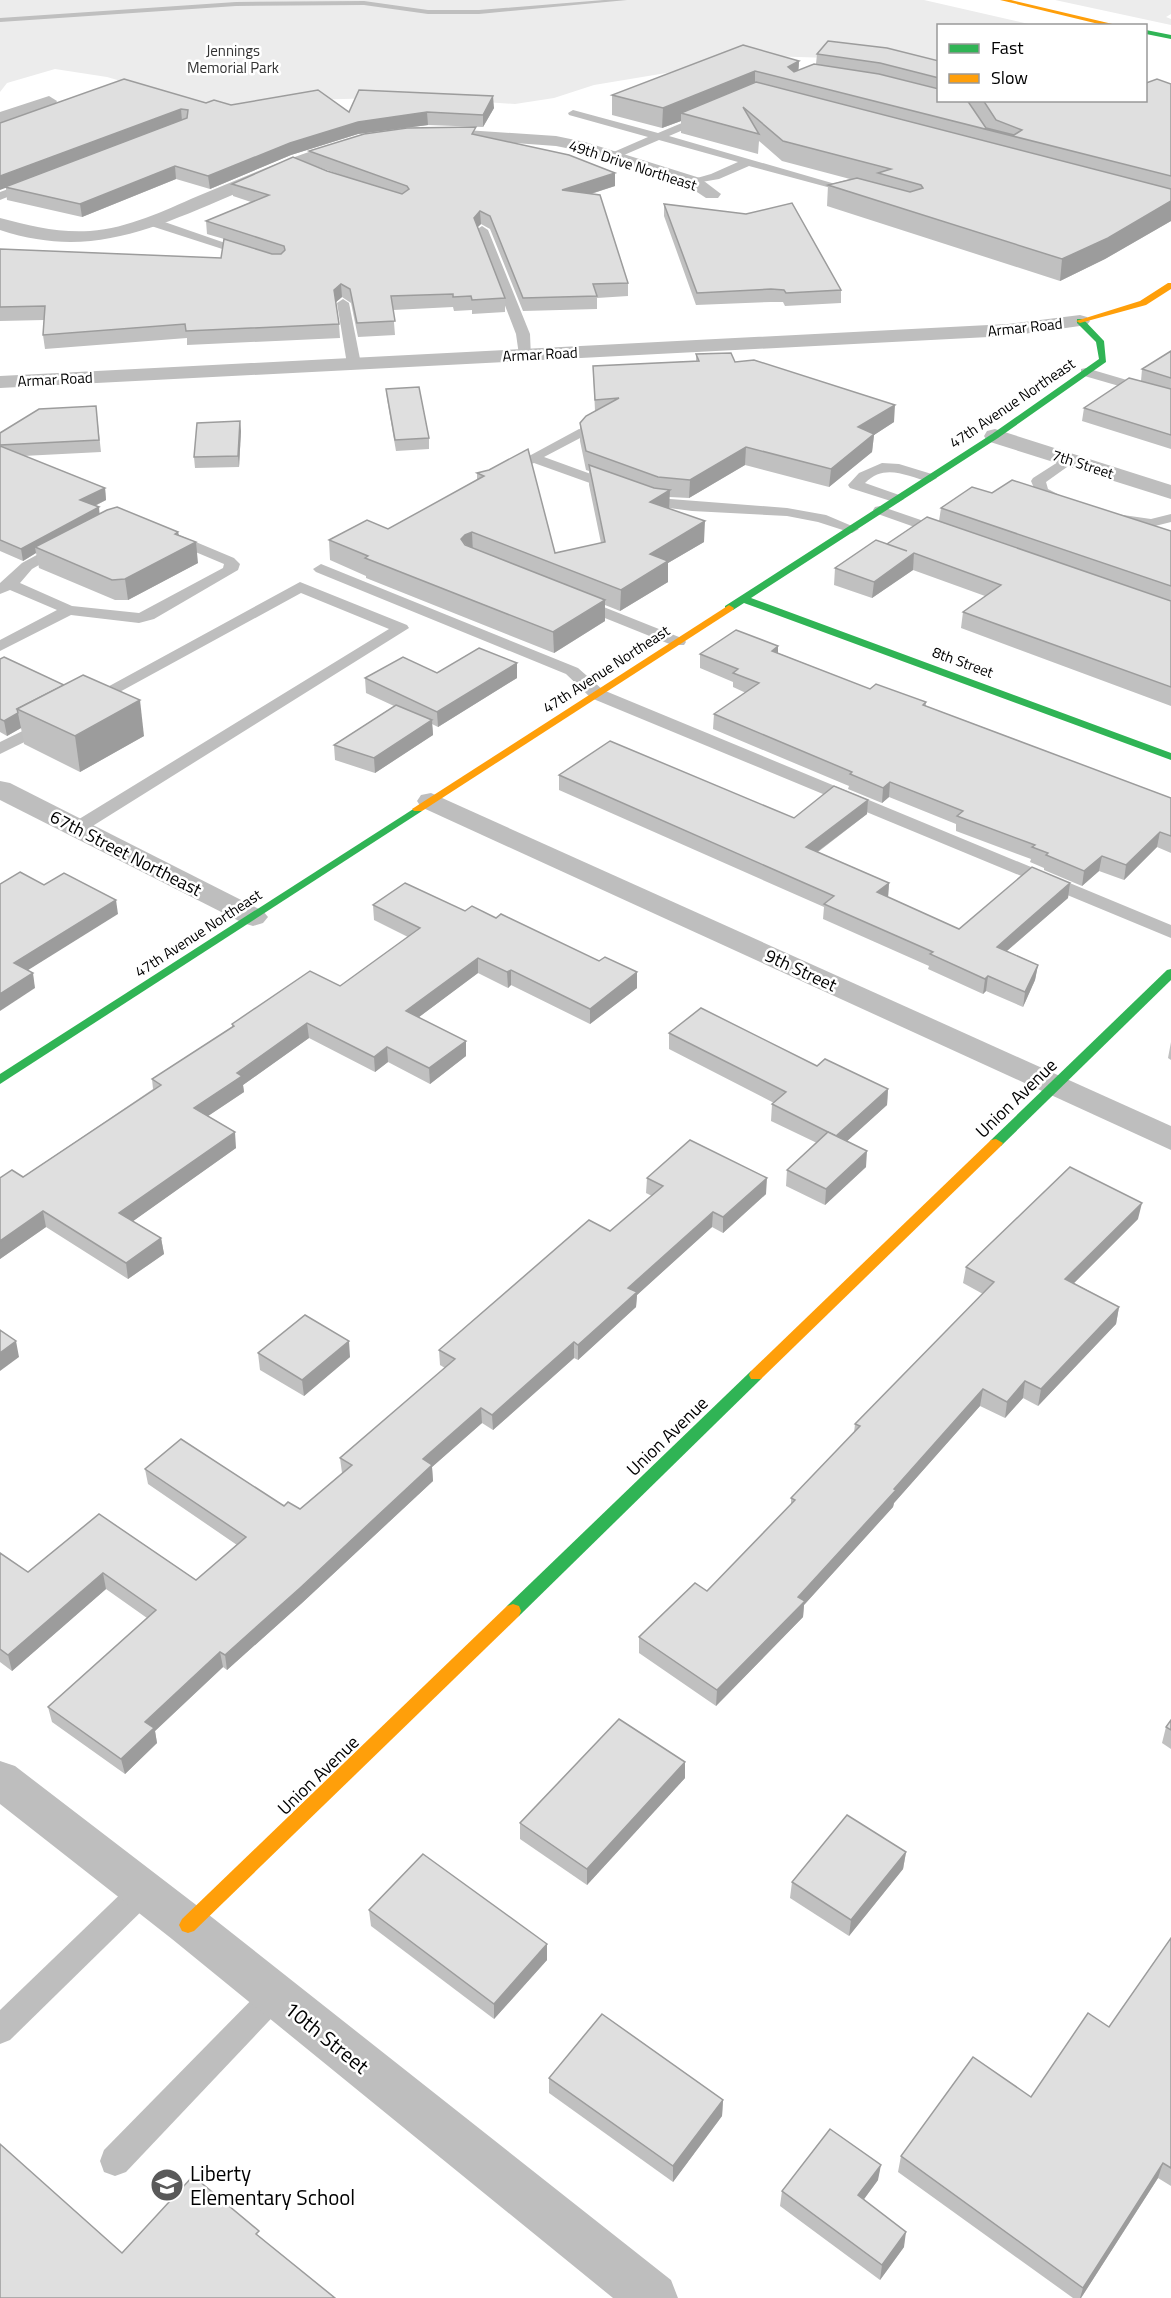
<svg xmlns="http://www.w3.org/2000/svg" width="1171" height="2298" font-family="'Titillium Web',sans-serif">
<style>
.green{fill:#ececec}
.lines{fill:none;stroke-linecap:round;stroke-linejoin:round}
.stream{fill:#bfbfbf;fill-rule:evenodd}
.lane{fill:#bebebe;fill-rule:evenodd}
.street{fill:#bebebe;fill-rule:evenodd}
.fast{fill:#30b455;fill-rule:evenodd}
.slow{fill:#ff9f0a;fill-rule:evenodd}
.wall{fill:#c0c0c0}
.shaded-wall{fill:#9c9c9c}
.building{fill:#dfdfdf;stroke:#9c9c9c;stroke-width:1.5}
.labels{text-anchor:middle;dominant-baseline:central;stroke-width:5;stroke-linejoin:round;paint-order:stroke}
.far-park-label{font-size:15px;fill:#333;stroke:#fff}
.far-street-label{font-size:15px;fill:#000;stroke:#fff}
.street-label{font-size:18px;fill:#000;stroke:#fff}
.near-street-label{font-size:21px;fill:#000;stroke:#fff}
.near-poi-label{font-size:21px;fill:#000;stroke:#fff;text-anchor:start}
</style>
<rect width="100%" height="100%" fill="#fff"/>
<!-- green -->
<g class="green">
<polygon points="0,0 924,0 1033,25 938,26 938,75 859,59 769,56 594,85 554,98 515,104 414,97 308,100 231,113 107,77 55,69 7,83 0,92"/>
<polygon points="1055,0 1171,0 1171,14 1166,17 1171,19 1171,25"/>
</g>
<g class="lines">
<!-- stream -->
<polygon class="stream" points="604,0 627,0 479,14 428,14 364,5 236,6 0,22 0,18 236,2 364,1 428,10 479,10"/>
<!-- lane -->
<g class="lane">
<polygon points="573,110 658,133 701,115 709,115 709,119 669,136 863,192 857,195 749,166 719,179 690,184 690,180 711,174 738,162 659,140 617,158 609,158 609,154 648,137 569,115 568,113"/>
<polygon points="33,180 39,183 37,185 0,200 0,192"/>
<polygon points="148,219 156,219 254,253 244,256 148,225"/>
<polygon points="482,226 488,230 530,334 531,358 521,358 519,355 516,334 476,230"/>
<polygon points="343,299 349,303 361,364 354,368 347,364 337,303"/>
<polygon points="1086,368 1171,393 1171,401 1081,375 1081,369"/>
<polygon points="579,429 584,430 584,436 544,457 657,498 787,508 826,515 859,529 852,533 818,522 787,516 692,511 654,506 534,463 525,466 518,462"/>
<polygon points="1069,455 1074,456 1074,462 1046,482 1048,489 1071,501 1069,504 1059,504 1037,495 1031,481 1033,478"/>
<path d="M882,463L899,464L935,475L937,478L930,482C906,476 885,463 865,483L902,496L904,499L897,503L850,488L848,485L859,473Z"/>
<polygon points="880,506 950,530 952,533 945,537 940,536 875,513 873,510 875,507"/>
<polygon points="1116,514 1151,519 1171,514 1171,522 1151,527 1111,521 1109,518"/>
<polygon points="172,532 234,558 240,564 238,570 154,619 139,623 71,615 0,651 0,640 57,610 10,590 0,594 0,583 22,563 57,544 62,542 70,547 32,569 20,583 72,606 139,613 223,568 224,564 167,540 164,537"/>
<polygon points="321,564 578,668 603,690 1171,925 1171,938 591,698 566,674 316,572 313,569"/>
<polygon points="300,582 407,625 409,628 83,832 71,832 68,828 71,824 389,629 301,593 94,706 82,706 80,702"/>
<polygon points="581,598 684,639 686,642 684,645 672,645 575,606 573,603 575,600"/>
<polygon points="47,719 55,724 53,728 0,754 0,742"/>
<polygon points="143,1879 153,1882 157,1891 153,1900 10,2040 0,2044 0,2010 133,1882"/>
<polygon points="275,1982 285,1986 290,1995 285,2004 126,2172 115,2176 104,2172 100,2161 104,2150 265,1986"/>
</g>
<!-- street -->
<g class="street">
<polygon points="49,96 57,101 55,105 0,123 0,112"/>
<polygon points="436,128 556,136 585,142 700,178 721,194 718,198 706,198 688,186 581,151 556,146 430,137 427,133"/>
<path d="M353,139L362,144L359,148C315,162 272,178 230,196C150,230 88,259 0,230V218C30,226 58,233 90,231C129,228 163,211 198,196C249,175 300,152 353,139Z"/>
<polygon points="1080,315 1087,317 1090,321 1087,325 1008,336 0,388 0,376 1008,324"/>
<polygon points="995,429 1171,485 1171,499 987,441 984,436 987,431"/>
<polygon points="0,781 10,783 263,911 268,917 263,923 253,926 243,923 0,800"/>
<polygon points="431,793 1171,1126 1171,1150 421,807 417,801 421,795"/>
<polygon points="0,1761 15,1766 204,1911 671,2280 678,2298 613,2298 172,1939 0,1804"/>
</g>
<!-- fast -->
<g class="fast">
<polygon points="1146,30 1171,35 1171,39 1146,34"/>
<polygon points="1077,319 1083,319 1104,341 1106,362 998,438 751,598 1171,753 1171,760 744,603 733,610 725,610 725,606 992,434 1099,359 1096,342 1077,323"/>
<polygon points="418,806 422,807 422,811 0,1084 0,1074"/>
<polygon points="1171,969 1171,980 1001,1146 991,1146 989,1143 991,1140 1167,970"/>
<polygon points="756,1370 761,1371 763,1375 761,1379 519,1616 513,1618 507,1616 505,1611 507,1606 751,1371"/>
</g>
<!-- slow -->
<g class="slow">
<polygon points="1000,0 1011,0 1121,26 1107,26"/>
<polygon points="1168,283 1171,283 1171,289 1146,305 1080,323 1076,321 1140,301"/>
<polygon points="729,605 734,608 733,610 422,811 414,811 412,809"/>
<polygon points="996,1139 1003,1143 1001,1146 761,1379 751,1379 749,1375 751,1371 991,1140"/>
<polygon points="513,1604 519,1606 521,1611 519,1616 194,1931 188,1933 182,1931 179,1925 182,1919 507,1606"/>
</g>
</g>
<!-- wall -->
<g class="wall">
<polygon points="817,54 939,61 939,100 1146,100 1171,84 1171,221 1105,259 1060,281 827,206 828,185 850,179 782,161 759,141 758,154 681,133 681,121 662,128 612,115 612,95 799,61 798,71 816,64"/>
<polygon points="206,103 349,112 494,108 483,127 428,125 358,134 291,155 210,189 176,179 82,217 7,200 0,123"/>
<polygon points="476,134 615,186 591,194 628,283 628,296 597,298 597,309 523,311 490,229 481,224 477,227 505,298 505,312 472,314 472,310 454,311 453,307 393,310 395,335 358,337 351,303 342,297 336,302 339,324 340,338 187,345 187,338 45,349 43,335 44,320 0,321 0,249 221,258 224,239 207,234 206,221 251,202 233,196 232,184 327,171 352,179 310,164 309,151"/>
<polygon points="664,204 746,214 841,290 841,303 785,306 783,302 771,302 696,305 664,216"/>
<polygon points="1171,351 1171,449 1082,421 1084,408 1141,381 1142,369"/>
<polygon points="696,354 735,362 894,422 874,435 872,452 829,487 745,465 689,498 669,497 669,508 704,542 668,563 668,582 620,611 605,605 605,621 554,653 366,578 366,576 330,560 329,540 388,529 477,480 477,473 489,470 555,553 601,543 589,485 589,471 586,470 580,441 580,423 595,411 593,366 696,361"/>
<polygon points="386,389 429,438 429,449 396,451 387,399"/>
<polygon points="96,406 101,452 23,456 105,488 106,500 95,506 100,514 178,532 179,535 198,563 128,600 115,600 39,568 36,553 23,561 0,551 0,433"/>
<polygon points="241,431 239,467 195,468 194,457"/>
<polygon points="992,493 1171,531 1171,706 961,628 963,612 985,596 913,570 872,598 834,585 835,568 887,544 939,521 941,508"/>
<polygon points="778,646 778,653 870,689 926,702 926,706 1171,798 1171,853 1157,847 1124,880 1099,871 1082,886 1044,870 1044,868 1030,862 1031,859 956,831 956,824 889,797 882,803 848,789 849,786 713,729 714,714 746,693 733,687 733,682 700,668 700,654"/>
<polygon points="0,659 144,736 80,772 24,744 21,728 7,736 0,732"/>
<polygon points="517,663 517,678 438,727 432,724 433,735 375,773 335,760 334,745 394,706 366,693 365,678 437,673"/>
<polygon points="559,775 794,818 868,800 867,814 818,852 889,883 888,897 959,929 1070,883 1068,898 1007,951 1038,965 1035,980 1023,1007 986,991 983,994 928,969 929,966 823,919 824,907 559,790"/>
<polygon points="373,905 465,911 637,988 590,1024 511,985 508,988 478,973 419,1017 466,1056 430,1084 388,1062 375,1072 309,1038 243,1085 244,1092 208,1116 236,1148 133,1221 161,1238 164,1254 128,1279 46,1227 0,1259 0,1178 23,1177 153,1089 152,1079 232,1027 232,1024 340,986 408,937 374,920"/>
<polygon points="669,1033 817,1066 888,1089 887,1105 847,1141 866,1167 825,1205 786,1186 787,1170 817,1143 771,1121 772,1104 774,1103 669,1049"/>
<polygon points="1171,1042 1171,1060 1168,1058"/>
<polygon points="647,1178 766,1194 723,1233 712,1227 637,1295 636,1307 578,1360 574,1358 493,1430 482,1423 432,1467 433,1481 302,1603 227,1670 223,1667 155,1731 157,1743 125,1774 52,1722 48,1707 147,1618 106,1589 12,1671 0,1662 0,1553 28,1572 99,1514 196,1580 237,1545 148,1484 145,1469 300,1509 342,1473 340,1458 445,1368 440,1365 439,1350 610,1231 652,1196 646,1193"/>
<polygon points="1138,1219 1074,1283 1119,1307 1116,1324 1038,1406 1023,1398 1005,1418 980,1406 894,1503 893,1507 804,1605 803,1617 716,1706 639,1653 639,1637 707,1591 791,1504 791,1498 854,1433 855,1424 983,1294 963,1283 966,1267"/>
<polygon points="258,1353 350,1357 304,1396 260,1370"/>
<polygon points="1171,1720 1171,1749 1162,1743 1166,1727"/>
<polygon points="685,1762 685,1778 587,1885 520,1839 520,1823"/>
<polygon points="906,1852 903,1869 849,1936 790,1898 792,1882"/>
<polygon points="369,1910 547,1960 494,2019 371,1926"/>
<polygon points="1171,1938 1171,2186 1158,2178 1081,2298 1073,2298 898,2172 901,2156 1031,2097 1109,2027"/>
<polygon points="549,2078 723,2100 722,2116 673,2182 549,2093"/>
<polygon points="878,2180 864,2199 904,2247 880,2280 780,2206 782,2191"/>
</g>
<!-- shaded-wall -->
<g class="shaded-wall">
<polygon points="799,61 798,80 788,67"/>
<polygon points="755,71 755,91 681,113 681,121 662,128 663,108"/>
<polygon points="493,96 494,108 483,127 483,115"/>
<polygon points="181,109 182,121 0,190 0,176"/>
<polygon points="427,112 428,125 358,134 291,155 210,189 208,176 290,143 358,122"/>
<polygon points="175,166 176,179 82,217 80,204"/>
<polygon points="615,173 615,186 562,203 562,190"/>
<polygon points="1171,201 1171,221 1105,259 1060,281 1062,259"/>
<polygon points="480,211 481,224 474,231 474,218"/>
<polygon points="341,284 342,297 335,303 334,290"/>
<polygon points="895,405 894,422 874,435 872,452 829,487 831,469 858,427"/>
<polygon points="240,421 241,431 239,467 238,456"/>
<polygon points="746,447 745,465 689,498 690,480"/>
<polygon points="105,488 106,500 82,512 80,500"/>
<polygon points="670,490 669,510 650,502"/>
<polygon points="99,507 100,519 35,547 36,553 23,561 21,549"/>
<polygon points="705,521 704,542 668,563 668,582 620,611 621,590 650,554"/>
<polygon points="178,532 181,550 196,542 198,563 128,600 125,579 175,534"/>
<polygon points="472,532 473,553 461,539 465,535"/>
<polygon points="914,553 913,570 872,598 874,582"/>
<polygon points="605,600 605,621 554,653 553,632"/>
<polygon points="778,646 778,661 772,651"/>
<polygon points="517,663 517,678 438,727 437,712"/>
<polygon points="140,700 144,736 80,772 75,736"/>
<polygon points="18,713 21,728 7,736 4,721"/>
<polygon points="432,720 433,735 375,773 374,758"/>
<polygon points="890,782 889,797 882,803 883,788"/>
<polygon points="868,800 867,814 805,861 806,847"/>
<polygon points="1160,832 1157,847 1124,880 1126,865"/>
<polygon points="1102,856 1099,871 1082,886 1084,871"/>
<polygon points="889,883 888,898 877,892"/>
<polygon points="1070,883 1068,898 995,961 997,947"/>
<polygon points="116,900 118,914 17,977 14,963"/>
<polygon points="478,958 478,973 407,1026 406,1011"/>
<polygon points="1038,965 1035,980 1023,1007 1025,992"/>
<polygon points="511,970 511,985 508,988 507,972"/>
<polygon points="637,972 637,988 590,1024 590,1009"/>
<polygon points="33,973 35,988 0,1011 0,994"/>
<polygon points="988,976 986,991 983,994 985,979"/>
<polygon points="307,1023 309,1038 243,1085 244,1092 196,1124 194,1108 237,1073"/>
<polygon points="466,1041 466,1056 430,1084 429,1068"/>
<polygon points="387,1047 388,1062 375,1072 374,1057"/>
<polygon points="888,1089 887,1105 835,1152 836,1136"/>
<polygon points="235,1132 236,1148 122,1229 119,1213"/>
<polygon points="867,1151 866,1167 825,1205 826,1189"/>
<polygon points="767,1178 766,1194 723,1233 723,1217"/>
<polygon points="1142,1203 1138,1219 1062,1295 1065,1279"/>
<polygon points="43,1211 46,1227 0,1259 0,1241"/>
<polygon points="713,1212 712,1227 637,1295 636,1307 578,1360 578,1345 628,1288"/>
<polygon points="161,1238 164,1254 128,1279 126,1263"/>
<polygon points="1119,1307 1116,1324 1038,1406 1041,1389"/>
<polygon points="16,1341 19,1357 0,1371 0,1353"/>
<polygon points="349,1341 350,1357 304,1396 302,1380"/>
<polygon points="574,1342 574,1358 493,1430 492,1415"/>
<polygon points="1025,1381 1023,1398 1005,1418 1007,1402"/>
<polygon points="983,1389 980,1406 894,1503 893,1507 804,1605 803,1617 716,1706 717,1690 798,1597"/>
<polygon points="481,1408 482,1423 432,1467 433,1481 302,1603 227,1670 225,1655 423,1459"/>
<polygon points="103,1573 106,1589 12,1671 8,1655"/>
<polygon points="220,1652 223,1667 155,1731 157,1743 125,1774 121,1759 145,1722"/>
<polygon points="685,1762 685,1778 587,1885 587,1869"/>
<polygon points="906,1852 903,1869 849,1936 851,1920"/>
<polygon points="547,1944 547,1960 494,2019 494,2004"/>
<polygon points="723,2100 722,2116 673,2182 673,2166"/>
<polygon points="1163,2163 1158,2178 1081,2298 1080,2298 1083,2288"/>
<polygon points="881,2165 878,2180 856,2210 858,2195"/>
<polygon points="906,2232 904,2247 880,2280 882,2265"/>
</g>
<!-- building -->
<g class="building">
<polygon points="828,41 887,48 939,61 939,78 880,63 817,54"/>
<polygon points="743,45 799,61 788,67 794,72 814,64 879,74 939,89 939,100 967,100 986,128 1014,135 1022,130 996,120 983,100 1146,100 1146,83 1157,79 1171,84 1171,176 755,71 663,108 612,95"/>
<polygon points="124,79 206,103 214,100 231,105 318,90 349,112 359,90 493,96 483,115 427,112 358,122 290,143 208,176 175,166 80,204 5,187 187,118 188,110 181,109 0,176 0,123"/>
<polygon points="756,82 1171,189 1171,201 1108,238 1062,259 828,185 857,178 910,192 923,188 921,185 878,173 891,169 783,141 743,107 759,134 681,113"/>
<polygon points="476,127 472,134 569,155 615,173 562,190 600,195 628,283 593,284 597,296 523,298 490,216 480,211 474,218 505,298 472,300 471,296 453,297 453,294 391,296 395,321 357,323 350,289 341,284 334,290 339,324 186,331 185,324 43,335 45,306 0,307 0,249 221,258 224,239 272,254 281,254 285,250 284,246 206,221 269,195 232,184 293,157 327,171 402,194 409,189 407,186 309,151 364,134 407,128"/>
<polygon points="792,203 841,290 786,293 784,290 771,289 697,293 664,204 746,214"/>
<polygon points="1171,351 1171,378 1142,369"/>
<polygon points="731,353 735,362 754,360 895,405 858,427 874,434 831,469 746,447 690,480 658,477 586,451 580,423 586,416 619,398 595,400 593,366 699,361 696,354"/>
<polygon points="1129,378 1171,389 1171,435 1084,408"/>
<polygon points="419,387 429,438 395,440 386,389"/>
<polygon points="96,406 99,440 0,445 0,433 39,409"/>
<polygon points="240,421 238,456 194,457 197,423"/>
<polygon points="0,446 105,488 80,500 99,507 21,549 0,540"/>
<polygon points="528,449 555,553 605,542 589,465 654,488 670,490 650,502 705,521 650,554 668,561 621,590 472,532 465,535 461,539 465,545 605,600 553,632 365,558 368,556 329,540 367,520 388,529 484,476 477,473 489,470"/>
<polygon points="1012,480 1171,531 1171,586 941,508 972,487 992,493"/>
<polygon points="117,507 178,532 175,534 196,542 125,579 112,580 35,547 107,510"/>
<polygon points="927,517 1171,601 1171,687 963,612 1001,585 914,553 874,582 835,568 876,540 907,551 887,544"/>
<polygon points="736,630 778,646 772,651 870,689 876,684 926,702 923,705 1171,798 1171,836 1160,832 1126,865 1102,856 1084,871 1046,855 1048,853 1032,847 1035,845 957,816 963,811 890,782 883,788 850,774 852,772 714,714 759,683 733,673 738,669 700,654"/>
<polygon points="479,648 517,663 437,712 365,678 403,657 437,673"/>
<polygon points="4,657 64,685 17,709 18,713 4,721 0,719 0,659"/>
<polygon points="83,675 140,700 75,736 17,709"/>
<polygon points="396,705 432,720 374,758 334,745"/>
<polygon points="610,741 794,818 834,786 868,800 806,847 889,883 877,892 959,929 1032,867 1070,883 997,947 1038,965 1025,992 988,976 985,979 930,954 933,952 824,904 834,896 559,775"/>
<polygon points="20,872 44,885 64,873 116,900 14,963 33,973 0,994 0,884"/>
<polygon points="405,883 465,911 472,906 496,918 501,914 599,961 605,957 637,972 590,1009 511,970 507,972 478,958 406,1011 466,1041 429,1068 387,1047 374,1057 307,1023 237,1073 242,1076 194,1108 235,1132 119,1213 161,1238 126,1263 43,1211 0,1241 0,1178 12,1170 23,1177 161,1085 152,1079 234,1026 232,1024 310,971 340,986 420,928 373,905"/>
<polygon points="701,1008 817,1066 825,1059 888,1089 836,1136 772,1104 786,1092 669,1033"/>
<polygon points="828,1132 867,1151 826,1189 787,1170"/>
<polygon points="690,1140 767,1178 723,1217 713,1212 628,1288 637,1292 578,1345 574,1342 492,1415 481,1408 423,1459 432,1465 300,1588 225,1655 220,1652 145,1722 154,1728 121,1759 48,1707 156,1610 103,1573 8,1655 0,1649 0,1553 28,1572 99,1514 196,1580 246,1537 145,1469 181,1439 284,1506 288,1502 300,1509 352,1465 340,1458 455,1359 439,1350 589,1220 610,1231 663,1186 647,1178"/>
<polygon points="1070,1167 1142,1203 1065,1279 1119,1307 1041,1389 1025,1381 1007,1402 983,1389 894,1489 896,1490 798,1597 805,1601 717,1690 639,1637 695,1583 707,1591 795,1500 791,1498 860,1426 855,1424 994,1282 966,1267"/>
<polygon points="305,1315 349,1341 302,1380 258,1353"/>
<polygon points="0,1330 16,1341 0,1353"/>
<polygon points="619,1719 685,1762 587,1869 520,1823"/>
<polygon points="1171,1720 1171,1730 1166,1727"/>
<polygon points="847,1815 906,1852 851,1920 792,1882"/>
<polygon points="423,1854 547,1944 494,2004 369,1910"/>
<polygon points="1171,1938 1171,2168 1163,2163 1083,2288 901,2156 973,2057 1031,2097 1088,2013 1109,2027"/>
<polygon points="602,2014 723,2100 673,2166 549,2078"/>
<polygon points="830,2129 881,2165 858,2195 906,2232 882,2265 782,2191"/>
<polygon points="0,2144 122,2253 193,2176 259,2231 256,2234 335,2298 0,2298"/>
</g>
<!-- icons -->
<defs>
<g id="school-disc" transform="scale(1.725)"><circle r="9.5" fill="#595959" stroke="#fff"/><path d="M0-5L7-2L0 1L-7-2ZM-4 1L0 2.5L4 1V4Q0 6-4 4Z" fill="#fff"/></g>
</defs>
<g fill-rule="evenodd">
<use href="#school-disc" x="167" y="2185"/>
</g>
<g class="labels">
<!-- far-park labels -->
<g class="far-park-label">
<text x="233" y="50">Jennings<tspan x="233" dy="17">Memorial Park</tspan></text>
</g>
<!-- far-street labels -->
<g class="far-street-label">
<text transform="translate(633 165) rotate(18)">49th Drive Northeast</text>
<text transform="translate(1025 327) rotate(-6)">Armar Road</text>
<text transform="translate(540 354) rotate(-3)">Armar Road</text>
<text transform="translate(55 379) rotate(-3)">Armar Road</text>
<text transform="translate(1012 403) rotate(-34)">47th Avenue Northeast</text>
<text transform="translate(1083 464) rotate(18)">7th Street</text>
<text transform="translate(963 662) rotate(20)">8th Street</text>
<text transform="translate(606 669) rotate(-33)">47th Avenue Northeast</text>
<text transform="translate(198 933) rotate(-33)">47th Avenue Northeast</text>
</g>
<!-- street labels -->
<g class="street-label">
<text transform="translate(126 853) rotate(27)">67th Street Northeast</text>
<text transform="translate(801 970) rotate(25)">9th Street</text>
<text transform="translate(1016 1098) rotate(-44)">Union Avenue</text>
<text transform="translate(667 1436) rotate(-44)">Union Avenue</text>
<text transform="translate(318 1775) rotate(-44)">Union Avenue</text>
</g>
<!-- near-street labels -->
<g class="near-street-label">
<text transform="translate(327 2037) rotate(39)">10th Street</text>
</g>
<!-- near-poi labels -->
<g class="near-poi-label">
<text x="190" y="2173">Liberty<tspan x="190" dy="24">Elementary School</tspan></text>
</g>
</g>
<!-- legend -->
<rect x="937" y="24" width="210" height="78" fill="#ffffff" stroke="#999999" stroke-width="1.5"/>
<rect x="949" y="44" width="30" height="9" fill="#30b455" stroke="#999999" stroke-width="1.5"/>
<text x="991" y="54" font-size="18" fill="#000000">Fast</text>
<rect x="949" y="74" width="30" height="9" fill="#ff9f0a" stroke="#999999" stroke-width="1.5"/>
<text x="991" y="84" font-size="18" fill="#000000">Slow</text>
</svg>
